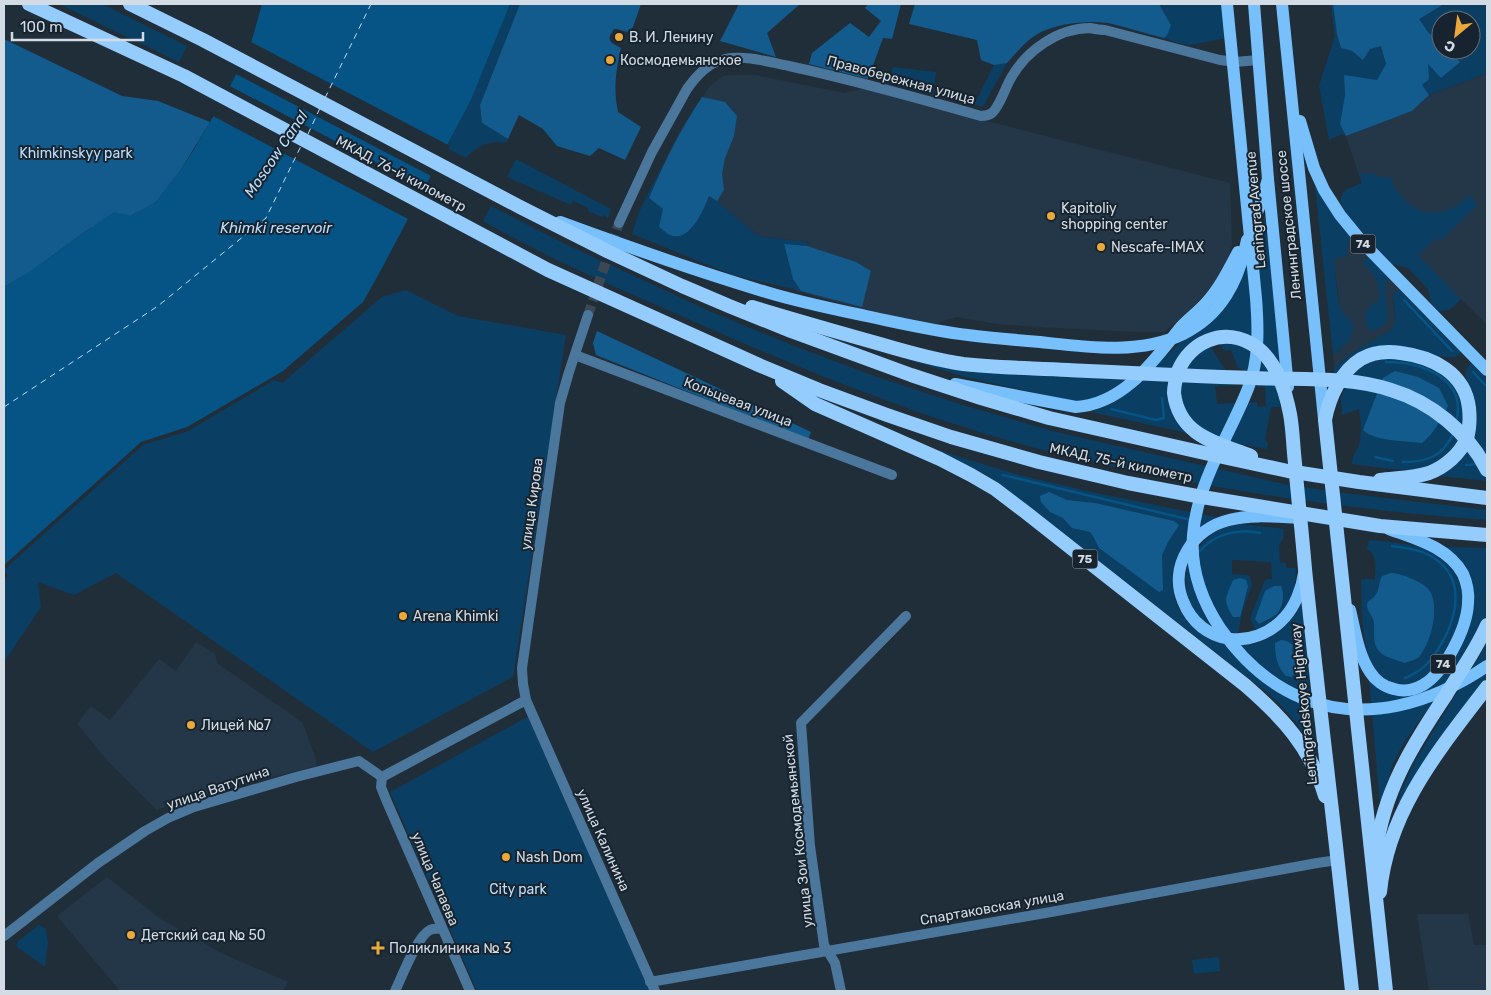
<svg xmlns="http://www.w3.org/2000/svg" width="1491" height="995" font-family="Rubik,sans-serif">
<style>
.built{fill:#243748}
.green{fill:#0b3e63}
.forest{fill:#135b8d}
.water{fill:#065485}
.pier{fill:#202e3a}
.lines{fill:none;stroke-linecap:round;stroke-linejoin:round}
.stream{stroke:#065485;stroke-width:2.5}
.ferry{stroke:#bcddfb;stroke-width:1;stroke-dasharray:6 5;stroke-linecap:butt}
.tertiary-tunnel{stroke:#3b4854;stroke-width:10;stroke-dasharray:10 5;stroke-linecap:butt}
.minor{stroke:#4c779c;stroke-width:10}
.tertiary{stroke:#4c779c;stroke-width:10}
.primary{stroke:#78c0fc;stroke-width:12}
.trunk{stroke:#94cdfd;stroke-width:14}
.poi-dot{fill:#eca93b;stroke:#17242f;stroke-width:2}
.labels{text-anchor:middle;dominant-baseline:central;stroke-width:4;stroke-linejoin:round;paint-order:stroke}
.shield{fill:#17242f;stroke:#9ba5ae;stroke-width:1}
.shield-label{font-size:12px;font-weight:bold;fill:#d3dce4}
.poi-label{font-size:14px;fill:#d3dce4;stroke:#17242f;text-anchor:start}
.street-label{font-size:14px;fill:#d3dce4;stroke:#17242f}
.park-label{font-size:14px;fill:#bddffc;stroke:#17242f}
.water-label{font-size:15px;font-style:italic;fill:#bcddfb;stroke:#17242f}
</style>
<rect width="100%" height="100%" fill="#202e3a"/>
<!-- built -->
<g class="built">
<polygon points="1487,73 1487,325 1418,256 1362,183 1346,136 1412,111 1429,95"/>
<polygon points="730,75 755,75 845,93 864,88 971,117 1230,183 1232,245 1227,261 1220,276 1192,309 1164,332 1137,332 1038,327 997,324 956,317 933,325 881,314 796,291 808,242 758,236 666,158 681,129 710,86 723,76"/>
<polygon points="1350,235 1406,292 1393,300 1395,321 1395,325 1392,329 1352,353 1334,368 1333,355 1339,351 1351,337 1340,309 1333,259"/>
<polygon points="196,642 215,654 217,663 302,722 316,759 316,766 191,798 157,810 107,760 77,724 91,706 110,720 159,659 176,671"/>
<polygon points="107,877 159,918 221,953 288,982 283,991 120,991 57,916"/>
<polygon points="1417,914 1468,914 1474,945 1487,945 1487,991 1429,991"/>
</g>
<!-- green -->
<g class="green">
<polygon points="59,4 102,4 187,46 179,62"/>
<path d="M510,4H520L480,105L482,123L508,139L506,143C490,140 476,146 466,158L446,148L471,100Z"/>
<polygon points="1159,4 1222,4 1226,38 1191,45 1178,43 1164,38 1168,34 1171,25"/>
<polygon points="1331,4 1333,4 1337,34 1342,48 1352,51 1363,59 1370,49 1381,45 1386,64 1377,80 1344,76 1345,95 1340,124 1346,136 1342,134 1329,140 1319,86 1335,36"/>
<polygon points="1444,4 1487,4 1487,73 1429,95 1422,85 1428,63 1459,62 1448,50 1471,50 1471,20 1441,20 1441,43 1428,32 1418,18"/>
<polygon points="1007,63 983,106 974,105 994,65"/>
<polygon points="893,67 936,72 933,95 889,83"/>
<polygon points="666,158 649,198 663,209 680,235 691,229 701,214 710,195 758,236 808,242 807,246 784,245 793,279 801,291 733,275 632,234 639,212"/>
<polygon points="516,159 611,209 608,218 604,215 602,217 588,211 588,208 573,201 571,205 507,177"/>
<path d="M1372,173L1381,177H1390C1401,205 1427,223 1456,206C1461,203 1464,199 1468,195L1478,205L1440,241L1436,238L1418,256L1461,299L1453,307L1449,310L1440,311L1436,308L1431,303L1428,289L1408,268L1392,264L1346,214L1340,201L1343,193L1347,189L1362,183L1359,174Z"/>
<path d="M1314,177L1350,235L1346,257L1334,259C1335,269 1337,302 1341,309C1343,314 1348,317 1351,321C1359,335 1343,348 1333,355Z"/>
<path d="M491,206L563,243L707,310L789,344L877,377L963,405L1052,431L1288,485L1344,493L1487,510V520C1339,509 1192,487 1047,451C932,422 821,377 713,330C660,306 606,284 553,258C530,246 506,234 483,221Z"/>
<polygon points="1265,216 1281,367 1245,334 1235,331 1223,330 1210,333 1172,370 1187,433 1091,412 1113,403 1127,393 1183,340 1223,309 1235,293"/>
<path d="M1368,257L1388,277L1385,285L1388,319C1384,327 1377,332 1368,329C1362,313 1366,308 1380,299C1379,290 1378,281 1373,274C1371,270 1367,268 1364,265V261Z"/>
<polygon points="406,290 458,316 566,335 513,677 373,752 116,573 74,595 38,582 41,607 4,662 4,580 8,576 4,570 143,445 188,431 274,380 282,383 382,297"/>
<path d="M1398,290L1401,291L1460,350V354L1456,357C1428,360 1394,335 1367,350C1355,358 1344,369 1334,378V368L1352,353L1392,329L1395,321L1393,295L1395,292Z"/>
<polygon points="1231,342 1261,354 1279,392 1280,407 1271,407 1265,439 1268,443 1267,449 1229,442 1196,427 1181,403 1180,382 1182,373 1196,354 1210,346 1235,385 1215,386 1217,404 1257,402 1258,407 1266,406 1265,387 1254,386 1246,370 1238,368 1231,350 1224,351 1220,343"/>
<path d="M1392,356L1434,366L1454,383L1464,405L1463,432L1453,450L1435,464L1422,468L1408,470L1389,469L1352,464C1352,454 1356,453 1359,445C1362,433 1361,421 1359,409L1342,415C1342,409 1341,404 1341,399C1343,388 1359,366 1369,361C1375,358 1385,358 1392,356Z"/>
<polygon points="909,358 968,370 1002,374 1130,380 1098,400 1069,401 962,376 909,360"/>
<path d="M1472,363L1487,378V481L1439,476C1445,460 1459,442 1468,426C1470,423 1475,417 1476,413C1479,398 1455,374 1472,363Z"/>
<path d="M937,450L1019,475L1087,491L1219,518C1202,524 1188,535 1180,552C1150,613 1218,668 1274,635C1286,628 1294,616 1302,604L1316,757C1304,731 1291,714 1269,694L1005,488L984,474L937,451Z"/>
<path d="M1243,524L1284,529L1283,539L1279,545L1280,562L1286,563V568H1296C1296,600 1284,616 1256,630L1251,621V615L1265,580L1272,579L1271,562L1232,560V574L1247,575L1250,577L1252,585L1243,609L1238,633C1204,635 1182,604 1186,572C1187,566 1191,560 1194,555C1207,534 1219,526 1243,524Z"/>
<path d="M1369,540C1398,543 1434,543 1453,569C1462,581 1464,598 1462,613C1461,627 1441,662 1431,673C1427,677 1416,684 1411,685C1399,687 1385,681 1377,672C1360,650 1362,606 1361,579H1375C1375,568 1378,555 1367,549Z"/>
<polygon points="1446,547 1487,548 1487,678 1477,691 1393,824 1401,791 1415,761 1485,647 1476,641 1403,744 1392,766 1380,805 1369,678 1423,691 1473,607"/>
<polygon points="529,716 650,991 477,991 390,792"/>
<polygon points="39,925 46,929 48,943 45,967 16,946 18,941"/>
<polygon points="1219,957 1220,971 1194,974 1192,960"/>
</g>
<!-- forest -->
<g class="forest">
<path d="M520,4H641L633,27L627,32L617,29H614C605,41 611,43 621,48C616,72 613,87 618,112L641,127L625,160L599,148L590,156L557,146L543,129L519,115L508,139L482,123L480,105Z"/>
<polygon points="739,4 800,4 767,33 776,57 720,41"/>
<polygon points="868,4 901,4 892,39 883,38 868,79 809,64 812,53 850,23 869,37 881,21 865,8"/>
<path d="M915,4H1159L1171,25L1168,34L1164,38C1146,34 1127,27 1108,23C1087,20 1060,23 1041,32C1027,39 1017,52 1007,63L994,65L981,60L977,40L909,24Z"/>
<polygon points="1333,4 1444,4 1419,19 1428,32 1441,43 1441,50 1448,50 1460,62 1441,78 1428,64 1429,79 1422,85 1429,95 1412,111 1346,136 1340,124 1345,95 1344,75 1377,80 1386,64 1381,46 1370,49 1363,60 1352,51 1341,48 1337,34"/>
<polygon points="4,39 122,96 158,101 210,122 180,171 156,202 131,216 90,228 30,272 4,287"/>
<path d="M702,97L725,102L737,116L734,136L725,158L722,174L724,190L717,201L709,196C704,209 689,246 668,234C665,232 662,229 659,227L663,209L649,198C664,162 681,129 702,97Z"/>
<polygon points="784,244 807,246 856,262 871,271 862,307 801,291 793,279"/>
<polygon points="597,331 811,432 808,440 596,355 593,343"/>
<path d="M1395,371L1418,377L1439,388L1448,406C1441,419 1434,434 1422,443C1407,441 1373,441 1363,430L1383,378Z"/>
<polygon points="1049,492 1067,500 1095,503 1174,521 1179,525 1168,542 1162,555 1163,590 1159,592 1099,548 1093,536 1090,532 1072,528 1063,518 1050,512 1041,502 1040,496"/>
<path d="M1391,573C1401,573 1427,583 1431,593C1439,611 1431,642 1419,657C1416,660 1409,661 1405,663C1388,657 1374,656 1374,635C1374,630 1375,624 1373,619C1372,615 1367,611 1367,605C1368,600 1371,600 1374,597C1380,591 1378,583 1382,576Z"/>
<path d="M1240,578L1246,580L1248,586L1240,617H1233C1222,599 1226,598 1233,580Z"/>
<path d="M1274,586H1281C1285,595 1283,610 1274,616C1270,619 1264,621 1259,624L1255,619L1265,591Z"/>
<path d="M1281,640L1287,641L1293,645C1290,658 1300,663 1292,677L1286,676C1277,667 1275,656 1275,643Z"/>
</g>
<!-- water -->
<path class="water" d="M262,4H510L471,100L382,268L363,302L283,371L187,427L141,442L4,565V287C43,265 77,236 114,212L131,216L156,202L180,171L193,151L224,98L250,47Z"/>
<!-- pier -->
<g class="pier">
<polygon points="249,41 450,146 433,177 234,73"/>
<polygon points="228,85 427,189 410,220 211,115"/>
</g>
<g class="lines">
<!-- stream -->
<g class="stream">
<polyline points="1404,300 1452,351"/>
<path d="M1386,362C1421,362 1468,378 1456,422"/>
<polyline points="1473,372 1487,387"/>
<polyline points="1111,409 1156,420 1164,418 1162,398"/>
<polyline points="1375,457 1393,461"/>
<path d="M1403,462C1429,462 1443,456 1454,432"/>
<polyline points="1466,465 1478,464"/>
<polyline points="1003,475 1191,520"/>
<path d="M1392,546C1404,548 1418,549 1429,555C1462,573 1460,605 1446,635C1436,655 1426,670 1405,678"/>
<path d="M1199,552C1214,534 1238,528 1260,533"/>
</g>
<!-- ferry -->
<g class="ferry">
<polyline points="325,98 371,4"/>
<polyline points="308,134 320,108"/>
<polyline points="4,407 158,306 266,218 301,146"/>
</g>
<!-- tertiary-tunnel -->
<polyline class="tertiary-tunnel" points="588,315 619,223"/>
<!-- minor -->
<g class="minor">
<polyline points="575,355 892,475"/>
<polyline points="4,936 98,863 145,831 168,818 194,807 296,777 359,761 382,777"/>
<polyline points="650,982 1051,912 1317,863 1338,860"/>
<path d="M395,991C402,977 417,936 430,930C433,928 438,929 442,929"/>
<polyline points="841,991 835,963 824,945 810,846 801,723 906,616"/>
</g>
<!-- tertiary -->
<g class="tertiary">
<path d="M619,223L652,152L687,89C697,75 708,63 725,59C747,55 768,62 789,66C854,80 918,98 981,116C985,116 989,115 992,113C1000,106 1005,88 1011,78C1026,51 1058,28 1090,28C1095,29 1100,30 1105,30L1220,60L1235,62L1258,60"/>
<polyline points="588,315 569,372 560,403 522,668 523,684 526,700 655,991"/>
<polyline points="470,991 387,802 381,787 382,777 526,700"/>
</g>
<!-- primary -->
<g class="primary">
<path d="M1227,4L1256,298C1258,325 1259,351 1252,377C1245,400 1233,421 1223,443C1191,508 1176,562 1220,628C1240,657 1268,684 1302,698C1366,724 1432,703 1487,666"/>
<polyline points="1254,4 1268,179 1288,387"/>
<polyline points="1282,4 1324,419"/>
<polyline points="1300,121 1314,168 1324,190 1340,215 1363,243 1487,370"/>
<path d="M560,222C628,247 696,271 766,292C799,302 833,309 866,316C900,323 934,331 968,335C992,338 1016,340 1040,342C1086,347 1140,355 1183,334C1222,315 1239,280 1247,240"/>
<polyline points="1250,228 1261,203 1268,179"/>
<path d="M955,384L1076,407C1123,404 1153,362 1180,328C1187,320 1197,313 1205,304C1219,289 1228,271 1238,252"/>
<path d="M1301,518C1277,517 1252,514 1229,520C1212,524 1196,535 1187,551C1178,566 1176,584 1183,601C1200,645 1254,652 1285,617C1295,606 1302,588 1304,573"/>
<path d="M1350,610C1355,630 1358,654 1370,672C1375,680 1384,687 1394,689C1404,692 1414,690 1423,685C1445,672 1467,628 1468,603C1469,593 1467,583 1463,574C1448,547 1416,539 1389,529"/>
</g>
<!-- trunk -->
<g class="trunk">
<polyline points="29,4 184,76 548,270 761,366 819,390 887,415 951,437 1039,462 1128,483 1202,497 1380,526 1487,535"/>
<polyline points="130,4 203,40 520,207 609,252 682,286 729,306 791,331 911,375 981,398 1049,418 1209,454 1288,471 1359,482 1487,498"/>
<path d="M752,307C795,320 837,332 880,344C907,352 935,360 963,364C998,368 1033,368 1068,370C1131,373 1193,376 1255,378C1300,380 1348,376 1391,390C1431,402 1468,432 1487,470"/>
<path d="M782,381L815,404L940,459L971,475L995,489L1024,511L1245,685C1282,717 1311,748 1325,796"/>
<path d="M1251,456C1217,443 1179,436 1174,393C1174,386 1176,378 1178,371C1191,342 1221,328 1250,343C1275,356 1285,388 1290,414C1293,430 1293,447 1295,463C1298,498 1302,533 1305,569C1315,667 1327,765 1338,864C1343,906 1347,949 1352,991"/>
<path d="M1380,480C1396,478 1414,478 1429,473C1445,467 1460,454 1467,438C1470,428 1470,418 1469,408C1465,373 1433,357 1401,353C1388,351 1373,352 1361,359C1341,371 1329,398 1325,420L1386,991"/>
<path d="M1376,852C1383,792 1413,744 1446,695C1460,672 1476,650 1487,625"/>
<path d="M1380,892C1388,810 1439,750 1487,687"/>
</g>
</g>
<!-- markers -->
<g class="poi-dot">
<circle cx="619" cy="37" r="5"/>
<circle cx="610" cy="60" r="5"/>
<circle cx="1051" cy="216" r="5"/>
<circle cx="1101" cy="247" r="5"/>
<circle cx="403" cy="616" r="5"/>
<circle cx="191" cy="725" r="5"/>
<circle cx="506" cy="857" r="5"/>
<circle cx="131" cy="935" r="5"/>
<path d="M375.5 940.5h5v5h5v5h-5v5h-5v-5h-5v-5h5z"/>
</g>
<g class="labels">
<!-- shield labels -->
<g class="shield">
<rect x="1350.5" y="234.5" width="25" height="19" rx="4"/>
<rect x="1072.5" y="549.5" width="25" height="19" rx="4"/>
<rect x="1430.5" y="654.5" width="25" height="19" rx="4"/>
</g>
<g class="shield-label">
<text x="1363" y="244">74</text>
<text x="1085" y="559">75</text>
<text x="1443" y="664">74</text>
</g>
<!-- poi labels -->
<g class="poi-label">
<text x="629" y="37">В. И. Ленину</text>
<text x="620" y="60">Космодемьянское</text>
<text x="1061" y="208">Kapitoliy<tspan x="1061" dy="16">shopping center</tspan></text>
<text x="1111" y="247">Nescafe-IMAX</text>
<text x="413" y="616">Arena Khimki</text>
<text x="201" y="725">Лицей №7</text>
<text x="516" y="857">Nash Dom</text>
<text x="141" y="935">Детский сад № 50</text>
<text x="389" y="948">Поликлиника № 3</text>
</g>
<!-- street labels -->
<g class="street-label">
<text transform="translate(901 80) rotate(15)">Правобережная улица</text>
<text transform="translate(401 174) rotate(28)">МКАД, 76-й километр</text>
<text transform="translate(1256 210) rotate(-95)">Leningrad Avenue</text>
<text transform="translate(1289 225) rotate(-96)">Ленинградское шоссе</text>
<text transform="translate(738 402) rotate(21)">Кольцевая улица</text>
<text transform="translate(1121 463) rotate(12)">МКАД, 75-й километр</text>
<text transform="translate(532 504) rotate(-82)">улица Кирова</text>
<text transform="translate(1304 704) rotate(-96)">Leningradskoye Highway</text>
<text transform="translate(218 788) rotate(-19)">улица Ватутина</text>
<text transform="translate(798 831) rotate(-96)">улица Зои Космодемьянской</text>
<text transform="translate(603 840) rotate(66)">улица Калинина</text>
<text transform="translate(435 879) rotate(67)">улица Чапаева</text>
<text transform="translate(992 908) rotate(-10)">Спартаковская улица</text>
</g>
<!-- park labels -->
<g class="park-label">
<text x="76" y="153">Khimkinskyy park</text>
<text x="518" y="889">City park</text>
</g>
<!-- water labels -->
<g class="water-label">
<text transform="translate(276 154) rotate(-56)">Moscow Canal</text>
<text x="276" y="228">Khimki reservoir</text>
</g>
</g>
<!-- border -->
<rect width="1491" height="995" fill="none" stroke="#d3dce4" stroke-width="10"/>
<!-- north arrow -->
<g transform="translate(1456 35) rotate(209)"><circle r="24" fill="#17242f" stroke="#626e77"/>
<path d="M0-4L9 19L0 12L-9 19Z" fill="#eca93b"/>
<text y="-8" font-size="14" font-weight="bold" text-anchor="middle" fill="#d3dce4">С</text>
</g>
<!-- scale -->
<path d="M12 32v8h131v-8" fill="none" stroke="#d3dce4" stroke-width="2.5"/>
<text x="20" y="32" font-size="15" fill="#d3dce4" stroke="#17242f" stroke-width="4" paint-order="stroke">100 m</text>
</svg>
